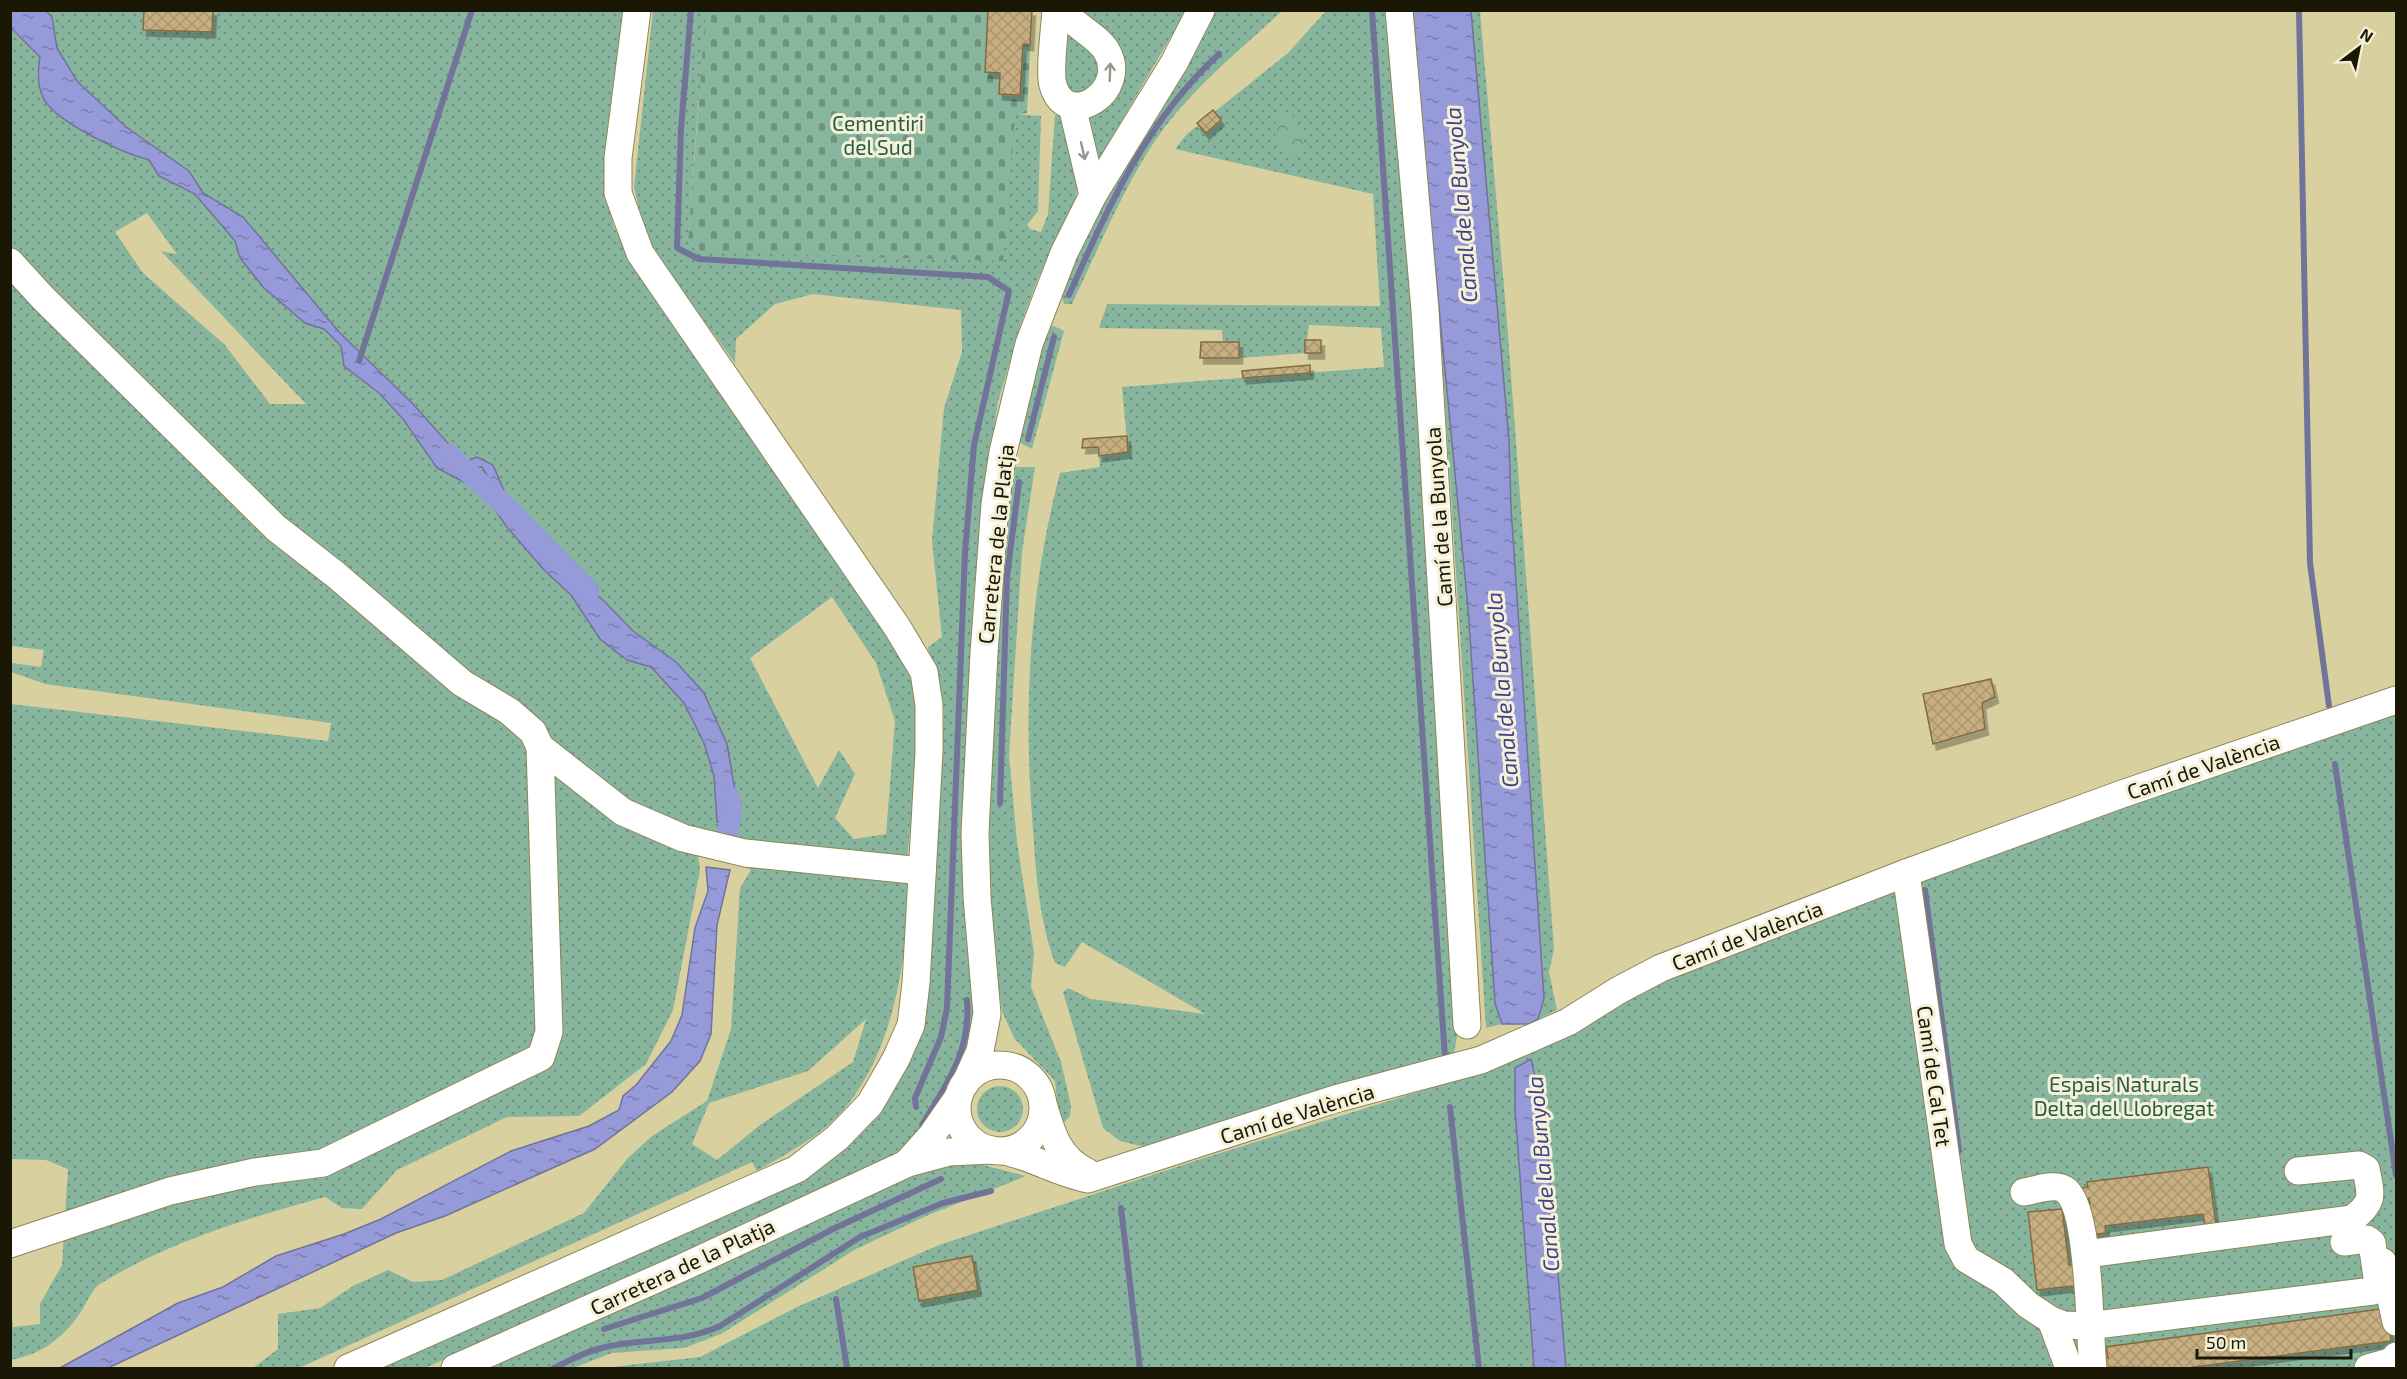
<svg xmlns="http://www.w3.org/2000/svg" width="2407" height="1379" font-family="'Exo 2',sans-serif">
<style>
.green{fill:url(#green-dots);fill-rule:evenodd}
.forest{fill:url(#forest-crowns)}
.cemetery{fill:url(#cemetery-stones)}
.water{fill:url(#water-ripples);stroke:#717399;stroke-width:1.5}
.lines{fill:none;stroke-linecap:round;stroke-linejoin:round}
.stream{stroke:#717399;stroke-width:6}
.canal{stroke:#969ad9;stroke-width:21}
.building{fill:url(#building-cross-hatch);stroke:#836b40;stroke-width:1.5;filter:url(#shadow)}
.minor-casing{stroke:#8d8656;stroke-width:29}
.minor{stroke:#fff;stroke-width:27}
.oneway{stroke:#98978e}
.labels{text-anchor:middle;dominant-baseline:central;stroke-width:6;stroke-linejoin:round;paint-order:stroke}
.park-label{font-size:21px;fill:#265f45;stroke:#f4f1d8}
.street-label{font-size:21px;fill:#1a1705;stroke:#f4f1d8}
.water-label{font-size:22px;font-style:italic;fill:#413e8a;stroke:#f4f1d8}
</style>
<defs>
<pattern id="green-dots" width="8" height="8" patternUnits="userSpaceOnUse" patternTransform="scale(1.5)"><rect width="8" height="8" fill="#88b59d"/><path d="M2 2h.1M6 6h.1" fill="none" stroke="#6e927e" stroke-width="1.8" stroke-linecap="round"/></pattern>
<pattern id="forest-crowns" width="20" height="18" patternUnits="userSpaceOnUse" patternTransform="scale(1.5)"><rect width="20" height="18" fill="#88b59d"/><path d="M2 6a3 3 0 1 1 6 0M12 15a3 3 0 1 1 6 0" fill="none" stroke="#6e927e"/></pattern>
<pattern id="cemetery-stones" width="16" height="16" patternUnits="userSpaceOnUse" patternTransform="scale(1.5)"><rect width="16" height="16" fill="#88b59d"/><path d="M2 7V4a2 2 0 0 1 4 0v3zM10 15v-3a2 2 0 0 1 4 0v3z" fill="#6e927e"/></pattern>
<pattern id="water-ripples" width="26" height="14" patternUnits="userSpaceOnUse" patternTransform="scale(1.5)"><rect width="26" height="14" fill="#969ad9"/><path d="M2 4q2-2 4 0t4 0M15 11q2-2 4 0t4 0" fill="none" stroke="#7a7dae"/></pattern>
<pattern id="building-cross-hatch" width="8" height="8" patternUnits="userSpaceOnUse" patternTransform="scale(1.5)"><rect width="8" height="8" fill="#c7ae81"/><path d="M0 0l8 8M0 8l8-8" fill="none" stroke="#aa956e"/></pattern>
<filter id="shadow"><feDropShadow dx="3.5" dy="6" stdDeviation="0" flood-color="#0004"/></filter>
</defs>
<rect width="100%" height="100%" fill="#d8d19f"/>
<!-- green -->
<g class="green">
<path d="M46,11H144V30L212,32L213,11H627L607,199L614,227L633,263L905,664C930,728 915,774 909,839C905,873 909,909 905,943C898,1001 883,1062 845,1108C822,1136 787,1153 757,1171L752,1162L299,1368H253L278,1349V1314L320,1308L353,1286L388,1270L413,1282L442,1280L584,1213L627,1159L652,1136L707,1101L731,1029L740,888L751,870L735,861L698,855L700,870L673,1010L646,1064L579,1116L507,1117L397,1170L362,1209L342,1208L325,1197C250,1217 166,1243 100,1284C92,1289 87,1302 82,1310C65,1337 42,1354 11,1360V1309L13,1327L40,1324V1304L62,1265L68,1169L46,1160L11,1159V704L328,741L331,723L45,684L11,672V663L41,667L44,650L11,646L10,28L40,57L37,76L132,155L149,160L159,176L195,194L235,241L240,258L305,323L324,329L341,346L344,366L378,393L472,486L468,476L472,468L482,467L495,487L484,493L506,526L544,570L571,595L600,639L627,660L651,667L684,703L704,743L714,776L717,821L730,822L704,693L676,662L633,631L604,601L542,548L508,500L493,465L467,461L455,451L413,404L339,332L243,217L203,193L189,171L126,127L77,81L57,48L52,17ZM147,213L177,254L161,251L306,404H270L225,345L143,273L115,232ZM832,597L876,663L895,721L886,834L854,839L835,818L855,774L839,750L818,788L750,658ZM866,1019L853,1062L760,1125L717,1160L692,1144L709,1103L808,1071Z"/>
<polygon points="653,11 719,11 699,96 688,241 702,252 1015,114 1041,116 1038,211 1027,225 1030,229 1041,232 1048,214 1055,115 1064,114 1077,185 1076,200 1039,276 1021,323 998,402 986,479 974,590 965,765 964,894 976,1032 971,1054 911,1142 877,1165 425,1368 382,1368 705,1224 815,1170 855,1140 877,1114 935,868 944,712 928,647 942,637 932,541 944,408 962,352 961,310 813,294 775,304 736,339 735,363 658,258 642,222 634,187"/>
<path d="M1072,11H1186L1096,164L1084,115C1094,108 1106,101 1115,93C1149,59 1095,28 1072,11Z"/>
<path d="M1216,11H1282C1243,47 1201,81 1168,123C1129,173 1100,246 1072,304H1064L1061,293L1110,188Z"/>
<path d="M1326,11H1387L1423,430L1457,1036L1453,1059L1145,1147L1120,1141L1103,1128L1063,992L1068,988L1091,999L1205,1014L1082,942L1065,967L1055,963C1039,919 1036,875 1033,829C1023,709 1029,590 1060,473L1100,467L1099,456L1128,452L1122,387L1384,367L1381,328L1309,325L1305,353L1239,358V342H1223L1222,330L1099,328L1107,304L1380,306L1373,194L1175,149L1187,134L1288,53Z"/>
<polygon points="1411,11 1431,11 1505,1006 1502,1024 1486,1028 1440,329"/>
<polygon points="1467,11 1480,11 1507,322 1554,949 1549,972 1557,1010 1538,1019"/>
<polygon points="1064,26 1093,49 1103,79 1077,96 1064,84"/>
<polygon points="1054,326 1064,331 1032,449 1015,440 1047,327"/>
<polygon points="1017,467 1035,467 1022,552 1009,755 1017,842 1034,953 1031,987 1061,1062 1071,1106 1070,1116 1060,1127 1055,1081 1014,1038 1002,1011 995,963 990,880 990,810 994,672 1010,469"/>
<polygon points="2396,708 2396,1368 603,1368 700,1357 797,1307 939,1245 1201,1159 1457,1080 1585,1021 1663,975"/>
<circle cx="1000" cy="1109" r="23"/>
<polygon points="968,1161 1026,1176 926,1216 856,1249 721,1334 684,1348 612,1353 573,1368 486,1368 855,1203 901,1179"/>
</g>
<!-- forest -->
<polygon class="forest" points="1279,113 1291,113 1302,131 1305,146 1296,157 1280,149 1274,129"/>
<!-- cemetery -->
<polygon class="cemetery" points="706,11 1032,11 1027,113 1015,115 1003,261 702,252 688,241"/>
<!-- water -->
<g class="water">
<path d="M10,11H46L52,17L57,48L77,81L126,127L189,171L203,193L243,217L339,332L413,404L455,451L467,461L477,457L493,465L508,500L542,548L604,601L633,631L676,662L704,693L727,744L740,819L717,822L714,776L704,743L684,703L651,667L627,660L600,639L571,595L544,570L506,526L484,493L494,487L482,467L472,468L468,476L473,487L437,468L403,419L379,393L344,366L341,346L324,329L305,323L264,288L240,258L235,241L195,194L159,176L149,160C123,153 51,121 42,95C37,82 38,70 40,57L11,28Z"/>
<polygon points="1413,11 1471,11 1509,440 1511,508 1544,998 1538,1019 1529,1024 1502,1024 1495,1003 1468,608 1423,142"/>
<polygon points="706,867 730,870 717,925 711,1034 700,1061 672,1092 595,1149 445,1216 396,1233 108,1368 60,1368 178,1303 223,1287 276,1256 344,1234 381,1219 511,1151 589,1126 619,1110 623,1096 636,1085 671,1041 682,1015 695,928 708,891"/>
<polygon points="1531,1059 1545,1121 1566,1368 1534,1368 1515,1109 1515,1068"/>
</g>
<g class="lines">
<!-- stream -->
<g class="stream">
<polyline points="691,10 681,129 677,248 699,259 988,277 1009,291 974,445 965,552 947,1008 941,1037 915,1098 916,1107"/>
<polyline points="1372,10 1445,1057"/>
<polyline points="2299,10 2310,563 2329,706"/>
<path d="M1069,295C1108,207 1147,120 1219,54"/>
<polyline points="359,361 472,10"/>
<polyline points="1028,439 1054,337"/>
<polyline points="2335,764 2396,1175"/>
<polyline points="1000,803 1007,577 1019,482"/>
<polyline points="1925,890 1959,1151"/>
<polyline points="1450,1107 1479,1368"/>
<path d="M922,1125C948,1082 971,1051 967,1000"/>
<polyline points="1121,1208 1140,1368"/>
<polyline points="836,1299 847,1368"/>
<polyline points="604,1329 702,1298 835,1228 941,1179"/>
<path d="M554,1368C572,1359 589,1350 610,1346C649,1338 683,1343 720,1326L860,1237L943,1203L991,1191"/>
</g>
<!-- canal -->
<g class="canal">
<polyline points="448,454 500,501 589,591"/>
<polyline points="728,796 732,806 728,831"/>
</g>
</g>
<!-- building -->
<g class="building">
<polygon points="144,10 213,10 212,32 143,30"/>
<polygon points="988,10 1032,10 1030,45 1023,44 1020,95 999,94 1000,73 985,72"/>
<polygon points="1213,110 1221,120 1206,133 1197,123"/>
<rect x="1305" y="340" width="16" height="13"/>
<polygon points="1201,342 1239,342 1239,358 1200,358"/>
<polygon points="1310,365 1310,373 1243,378 1242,371"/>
<polygon points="1127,436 1128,452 1099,456 1098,447 1082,448 1083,439"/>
<polygon points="1991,679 1995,697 1982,703 1985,729 1933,744 1923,694"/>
<polygon points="2208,1167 2216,1225 2205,1226 2203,1214 2105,1226 2106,1233 2092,1235 2084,1205 2090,1204 2089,1198 2083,1199 2081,1188 2088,1187 2087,1182"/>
<polygon points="2062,1209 2069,1265 2079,1263 2081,1285 2037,1290 2028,1212"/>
<polygon points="972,1256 978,1290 919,1301 913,1267"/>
<polygon points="2387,1308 2391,1341 2187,1368 2104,1367 2103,1359 2108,1358 2106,1347"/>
</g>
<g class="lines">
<!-- minor casing -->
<g class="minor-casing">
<g id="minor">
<path d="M1056,10C1055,27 1049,71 1053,85C1066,132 1131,91 1106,50C1098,37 1073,24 1061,10"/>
<polyline points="1399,10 1425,310 1467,1025"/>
<polyline points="1072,106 1093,195"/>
<polyline points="10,262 43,298 276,528 336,575 462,683 509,711 533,732 540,747 623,812 683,838 745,853 922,871"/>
<polyline points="1906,873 1958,1244 1966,1259 2003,1281 2028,1305 2051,1320 2064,1325 2088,1326 2373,1291 2378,1284 2372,1243 2367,1239 2344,1242"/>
<circle cx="1000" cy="1108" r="43"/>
<polyline points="965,1084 980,1051 987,1014 977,897 975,833 984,653 995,504 1003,452 1029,344 1064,253 1093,195 1174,63 1201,10"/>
<path d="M1043,1104C1052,1134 1058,1158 1087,1172"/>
<path d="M1004,1151C1033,1157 1058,1173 1088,1179L1335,1099L1481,1060L1568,1022L1619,990L1661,968L1906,873L2122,794L2396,700"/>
<polyline points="908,1162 932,1135 959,1096"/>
<path d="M2024,1192C2036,1190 2053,1183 2064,1189C2091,1206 2089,1335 2093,1368"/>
<polyline points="10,1244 170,1191 255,1172 323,1163 541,1057 549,1032 540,747"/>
<path d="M2086,1254L2352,1219C2375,1202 2371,1195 2366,1169L2359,1165L2298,1171"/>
<polyline points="2383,1262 2396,1322"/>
<polyline points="2051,1320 2069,1368"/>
<polyline points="348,1368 797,1169 837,1138 870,1104 896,1059 911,1025 916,983 929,752 929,705 924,672 897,627 640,253 618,193 618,158 637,10"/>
<polyline points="455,1368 679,1269 908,1163 949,1152 992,1150"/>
<polyline points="2368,1368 2393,1361 2396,1356"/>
</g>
</g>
<!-- minor -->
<use href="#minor" class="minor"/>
</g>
<!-- one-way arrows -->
<defs><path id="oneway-shaft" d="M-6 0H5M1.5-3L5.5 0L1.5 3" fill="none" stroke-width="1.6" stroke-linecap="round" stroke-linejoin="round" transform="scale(1.5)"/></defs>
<g class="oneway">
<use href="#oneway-shaft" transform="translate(1110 72) rotate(-88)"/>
<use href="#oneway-shaft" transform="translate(1083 151) rotate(77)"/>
</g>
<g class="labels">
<!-- park labels -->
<g class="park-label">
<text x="878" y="122">Cementiri<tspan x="878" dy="24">del Sud</tspan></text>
<text x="2124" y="1083">Espais Naturals<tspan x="2124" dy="24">Delta del Llobregat</tspan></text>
</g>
<!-- street labels -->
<g class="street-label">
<text transform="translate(1438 517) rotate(-94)">Camí de la Bunyola</text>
<text transform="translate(995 544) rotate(-84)">Carretera de la Platja</text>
<text transform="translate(2203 766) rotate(-19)">Camí de València</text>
<text transform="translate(1747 935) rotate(-21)">Camí de València</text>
<text transform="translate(1935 1076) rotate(82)">Camí de Cal Tet</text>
<text transform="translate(1297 1113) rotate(-17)">Camí de València</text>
<text transform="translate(682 1266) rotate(-25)">Carretera de la Platja</text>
</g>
<!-- water labels -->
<g class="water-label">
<text transform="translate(1460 205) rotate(-95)">Canal de la Bunyola</text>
<text transform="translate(1501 690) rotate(-95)">Canal de la Bunyola</text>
<text transform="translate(1542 1174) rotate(-95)">Canal de la Bunyola</text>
</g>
</g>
<!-- border -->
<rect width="2407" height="1379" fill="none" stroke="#1a1705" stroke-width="24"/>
<!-- north arrow -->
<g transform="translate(2359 48) rotate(32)" stroke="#f4f1d8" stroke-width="4.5" paint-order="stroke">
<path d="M0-4.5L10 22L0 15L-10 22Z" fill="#1a1705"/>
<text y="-9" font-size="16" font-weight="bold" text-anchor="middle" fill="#1a1705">N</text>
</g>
<!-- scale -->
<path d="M2197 1349v9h154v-9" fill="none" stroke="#1a1705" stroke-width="3"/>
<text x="2206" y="1349" font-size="18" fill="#1a1705" stroke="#f4f1d8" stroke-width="4.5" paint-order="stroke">50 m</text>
</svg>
